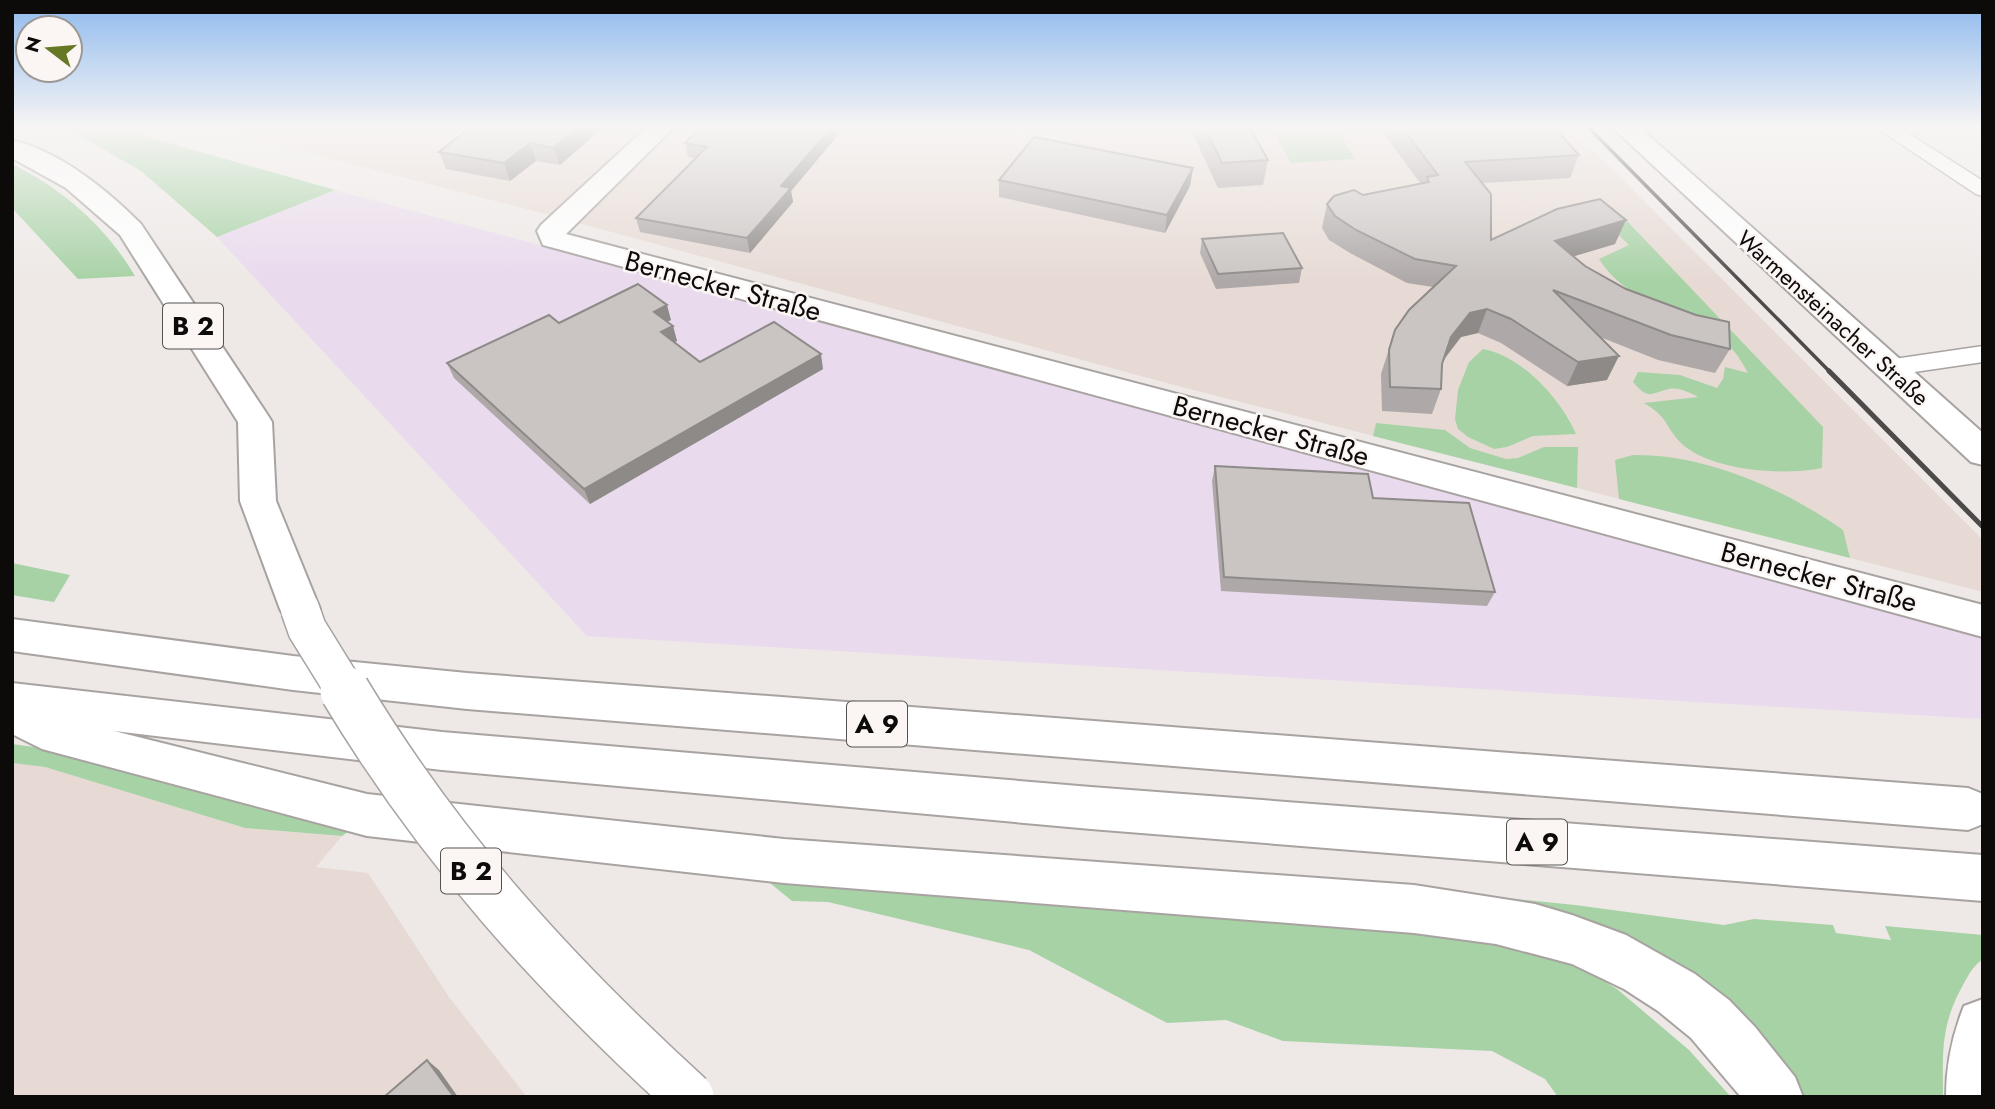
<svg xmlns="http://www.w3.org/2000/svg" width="1995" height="1109" font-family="Jost,sans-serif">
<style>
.commercial{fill:#e9daed}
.built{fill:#e7dad4}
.green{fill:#a7d2a5}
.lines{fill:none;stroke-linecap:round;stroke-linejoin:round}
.street-casing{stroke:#a8a3a1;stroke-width:3}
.secondary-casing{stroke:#a8a3a1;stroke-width:4}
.primary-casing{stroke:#a8a3a1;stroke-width:4}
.highway-casing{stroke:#a8a3a1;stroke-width:4}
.street{fill:#fff;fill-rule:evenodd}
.secondary{fill:#fff;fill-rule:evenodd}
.primary{fill:#fff;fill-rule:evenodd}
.highway{fill:#fff;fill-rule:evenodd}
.rail-far1{stroke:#4d4a49;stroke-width:3.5}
.rail{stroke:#4d4a49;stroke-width:5}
.primary-bridge-far1-casing{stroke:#a8a3a1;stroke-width:41;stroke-linecap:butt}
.primary-bridge-casing{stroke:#a8a3a1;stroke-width:52;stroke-linecap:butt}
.primary-bridge-far1{stroke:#fff;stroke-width:38}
.primary-bridge{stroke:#fff;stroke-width:49}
.wall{fill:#aea9a8}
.shaded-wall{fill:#8d8a88}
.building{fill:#cac5c3;stroke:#8d8a88;stroke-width:2}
.labels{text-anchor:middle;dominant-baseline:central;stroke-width:5;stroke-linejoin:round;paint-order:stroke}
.far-street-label{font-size:23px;fill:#0d0b0a;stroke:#fbf6f4}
.shield{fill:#fbf6f4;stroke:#545250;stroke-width:2}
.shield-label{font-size:26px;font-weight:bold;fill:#0d0b0a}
.street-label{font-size:28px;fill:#0d0b0a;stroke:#fbf6f4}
</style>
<rect width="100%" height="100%" fill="#eee9e7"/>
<!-- commercial -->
<polygon class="commercial" points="335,190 1983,634 1983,719 587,636 217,237"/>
<!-- built -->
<g class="built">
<polygon points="203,126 1569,126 1983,540 1983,592 1170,384 542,213"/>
<polygon points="12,763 45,767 245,828 342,836 316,867 368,873 449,997 527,1097 12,1097"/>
</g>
<!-- green -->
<g class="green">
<polygon points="63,126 109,126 335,190 217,237 141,171"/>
<polygon points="1271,126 1335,126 1355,159 1291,163"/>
<path d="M12,164C63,189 106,227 135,276L78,279L12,208Z"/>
<path d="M1627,221L1823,427L1822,468C1785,476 1708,471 1680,442C1664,425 1669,418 1644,403L1698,397C1691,393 1678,387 1669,389C1651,393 1649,401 1633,382L1638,372L1680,375L1717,388L1723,379L1725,367L1748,373C1743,364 1737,353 1729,346C1688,314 1628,305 1599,259L1629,245L1607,224Z"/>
<path d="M1483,349C1522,356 1561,399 1576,434L1533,436L1507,447L1494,449L1468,437L1458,429L1455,419L1458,390L1469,362Z"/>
<polygon points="1376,423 1445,430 1470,448 1506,459 1518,458 1544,447 1578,447 1577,488 1373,436"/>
<path d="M1633,455C1706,454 1784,489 1843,530L1850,558L1619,499L1615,460Z"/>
<polygon points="12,563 70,575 54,602 12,595"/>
<polygon points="12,744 49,749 268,810 355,827 342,836 245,828 45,767 12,763"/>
<polygon points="753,869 1462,935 1554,951 1617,989 1689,1050 1731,1097 1558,1097 1545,1079 1492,1051 1283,1041 1226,1020 1167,1023 1029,950 828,902 792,901"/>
<path d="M1388,886L1575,905L1724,925L1754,919L1833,925L1836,933L1891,940L1885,926L1983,935V959C1973,966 1969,974 1963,985C1940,1027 1943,1051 1943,1097H1805L1748,1031Z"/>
</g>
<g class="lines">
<!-- street casing -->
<g class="street-casing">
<g id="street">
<polygon points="1874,126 1897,126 1983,181 1983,196 1976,194"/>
<polygon points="1983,346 1983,362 1887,376 1878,374 1874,368 1878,362 1887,360"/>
</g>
</g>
<!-- secondary casing -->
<g class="secondary-casing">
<g id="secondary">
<polygon points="648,126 675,126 566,234 1983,605 1983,637 543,245 537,231 541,225"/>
<polygon points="1611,126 1638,126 1983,433 1983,465 1971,462"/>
</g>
</g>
<!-- primary casing -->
<g class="primary-casing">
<path id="primary" d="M12,140C61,152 106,189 141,224L267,414L272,422L276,501L320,609L314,620L300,625L286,620L280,609L240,501L238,422L120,235L66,188L12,158Z"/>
</g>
<!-- highway casing -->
<g class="highway-casing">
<g id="highway">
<polygon points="12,619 293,656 467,673 1968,788 1983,794 1983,824 1968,830 467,709 293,690 12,651"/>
<polygon points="12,683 442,732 1091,787 1983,855 1983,901 1091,829 442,770 114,731 367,794 784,839 1414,885 1535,904 1572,915 1626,935 1695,974 1729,1000 1755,1027 1795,1077 1803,1097 1741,1097 1691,1038 1658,1011 1624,989 1572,964 1496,944 1414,933 784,883 367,836 42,749 12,734"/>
<path d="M1983,999V1097H1946C1946,1065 1952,1036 1964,1006Z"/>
</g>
</g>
<!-- street -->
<use href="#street" class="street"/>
<!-- secondary -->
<use href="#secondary" class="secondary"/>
<!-- primary -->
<use href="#primary" class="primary"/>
<!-- highway -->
<use href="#highway" class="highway"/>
<!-- rail-far1 -->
<polyline class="rail-far1" points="1587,126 1830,372"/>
<!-- rail -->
<polyline class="rail" points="1829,371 1983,527"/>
<!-- primary-bridge-far1 casing -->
<g class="primary-bridge-far1-casing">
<polyline id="primary-bridge-far1" points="300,609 307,629 346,692"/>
</g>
<!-- primary-bridge casing -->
<g class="primary-bridge-casing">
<path id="primary-bridge" d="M345,691C440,849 553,973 689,1097"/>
</g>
<!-- primary-bridge-far1 -->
<use href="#primary-bridge-far1" class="primary-bridge-far1"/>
<!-- primary-bridge -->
<use href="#primary-bridge" class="primary-bridge"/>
</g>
<!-- wall -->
<g class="wall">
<polygon points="702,126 880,126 875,132 844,128 791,191 793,202 750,253 640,232 636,218 696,158 688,157 685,143"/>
<polygon points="1189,126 1249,126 1268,160 1263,185 1218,188"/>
<polygon points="1378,126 1553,126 1579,155 1570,178 1483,183 1491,240 1615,244 1573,256 1585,266 1730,349 1715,373 1658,360 1600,337 1607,380 1567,386 1501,343 1478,333 1461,337 1444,360 1442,364 1441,389 1432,414 1382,411 1381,374 1395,330 1433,287 1407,283 1350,253 1329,240 1322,228 1327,204 1363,195 1421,184"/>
<polygon points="599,131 560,165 536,161 510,181 446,169 439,152"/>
<polygon points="1193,168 1190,186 1165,233 999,197 999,180"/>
<polygon points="1202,239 1302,268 1299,283 1216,289 1200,253"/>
<polygon points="671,320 667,322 673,326 677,341 674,342 700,362 823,369 590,504 454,378 447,363 559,323"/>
<polygon points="1215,466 1373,498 1495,592 1487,606 1221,591 1212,481"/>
</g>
<!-- shaded-wall -->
<g class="shaded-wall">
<polygon points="579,126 598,126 599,131 560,165 554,148"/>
<polygon points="833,126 844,126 844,128 791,191 793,202 750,253 747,238 781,186"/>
<polygon points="875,126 880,126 875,132"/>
<polygon points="530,143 536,161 510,181 504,163"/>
<polygon points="1193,168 1190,186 1165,233 1167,215"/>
<polygon points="1626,220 1615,244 1545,265 1555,241"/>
<polygon points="667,305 671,320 658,326 654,312"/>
<polygon points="1487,309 1478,333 1461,337 1442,361 1451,337 1470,313"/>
<polygon points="673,326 677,341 665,347 661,332"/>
<polygon points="821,354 823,369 590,504 584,489"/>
<polygon points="1619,356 1607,380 1567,386 1578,362"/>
<polygon points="427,1060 439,1070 458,1097 454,1097"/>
</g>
<!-- building -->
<g class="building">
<polygon points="472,126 579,126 554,148 530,143 504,163 439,152"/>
<polygon points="702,126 833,126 781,186 791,188 747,238 636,218 707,147 685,143"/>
<polygon points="1204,126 1249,126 1268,160 1222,163"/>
<polygon points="1401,126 1553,126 1579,155 1465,162 1491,194 1491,240 1557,209 1600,199 1626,220 1555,241 1585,266 1626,289 1696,315 1729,322 1730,349 1671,335 1553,290 1619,356 1578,362 1511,319 1487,309 1470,313 1451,337 1442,364 1441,389 1390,387 1389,350 1395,330 1409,310 1456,266 1415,259 1356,230 1335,216 1327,204 1334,196 1354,190 1363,195 1429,182 1427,177 1438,175"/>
<polygon points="1034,137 1193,168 1167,215 999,180"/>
<polygon points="1283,233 1302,268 1218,274 1202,239"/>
<polygon points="638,284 667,305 654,312 673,326 661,332 700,362 774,322 821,354 584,489 447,363 549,315 559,323"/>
<polygon points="1215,466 1368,474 1373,498 1469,503 1495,592 1224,577"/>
<polygon points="427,1060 454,1097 384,1097"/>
</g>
<!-- sky -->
<linearGradient id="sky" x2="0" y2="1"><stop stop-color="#8fbaee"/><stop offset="0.45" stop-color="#f7f5f4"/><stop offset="1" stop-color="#f7f5f4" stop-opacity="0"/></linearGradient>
<rect width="1995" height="282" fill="url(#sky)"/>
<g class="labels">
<!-- far-street labels -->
<g class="far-street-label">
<text transform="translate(1833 318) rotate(42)">Warmensteinacher Straße</text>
</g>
<!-- shield labels -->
<g class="shield">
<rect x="163" y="303.5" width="60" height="45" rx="5"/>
<rect x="847" y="701.5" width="60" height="45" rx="5"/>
<rect x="1507" y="819.5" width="60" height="45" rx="5"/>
<rect x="441" y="848.5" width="60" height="45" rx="5"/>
</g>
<g class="shield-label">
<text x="193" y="326">B 2</text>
<text x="877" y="724">A 9</text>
<text x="1537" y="842">A 9</text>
<text x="471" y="871">B 2</text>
</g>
<!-- street labels -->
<g class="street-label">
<text transform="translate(723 286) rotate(15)">Bernecker Straße</text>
<text transform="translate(1271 431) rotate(15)">Bernecker Straße</text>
<text transform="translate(1819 577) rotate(15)">Bernecker Straße</text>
</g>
</g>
<!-- border -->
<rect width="1995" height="1109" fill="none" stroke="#0d0b0a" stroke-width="28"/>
<!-- north arrow -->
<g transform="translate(49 49) rotate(286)"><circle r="33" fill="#fbf6f4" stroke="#9c9896" stroke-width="2"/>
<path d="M0-5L12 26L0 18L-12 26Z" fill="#667726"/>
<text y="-10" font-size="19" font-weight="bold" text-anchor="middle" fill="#0d0b0a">N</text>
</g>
</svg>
